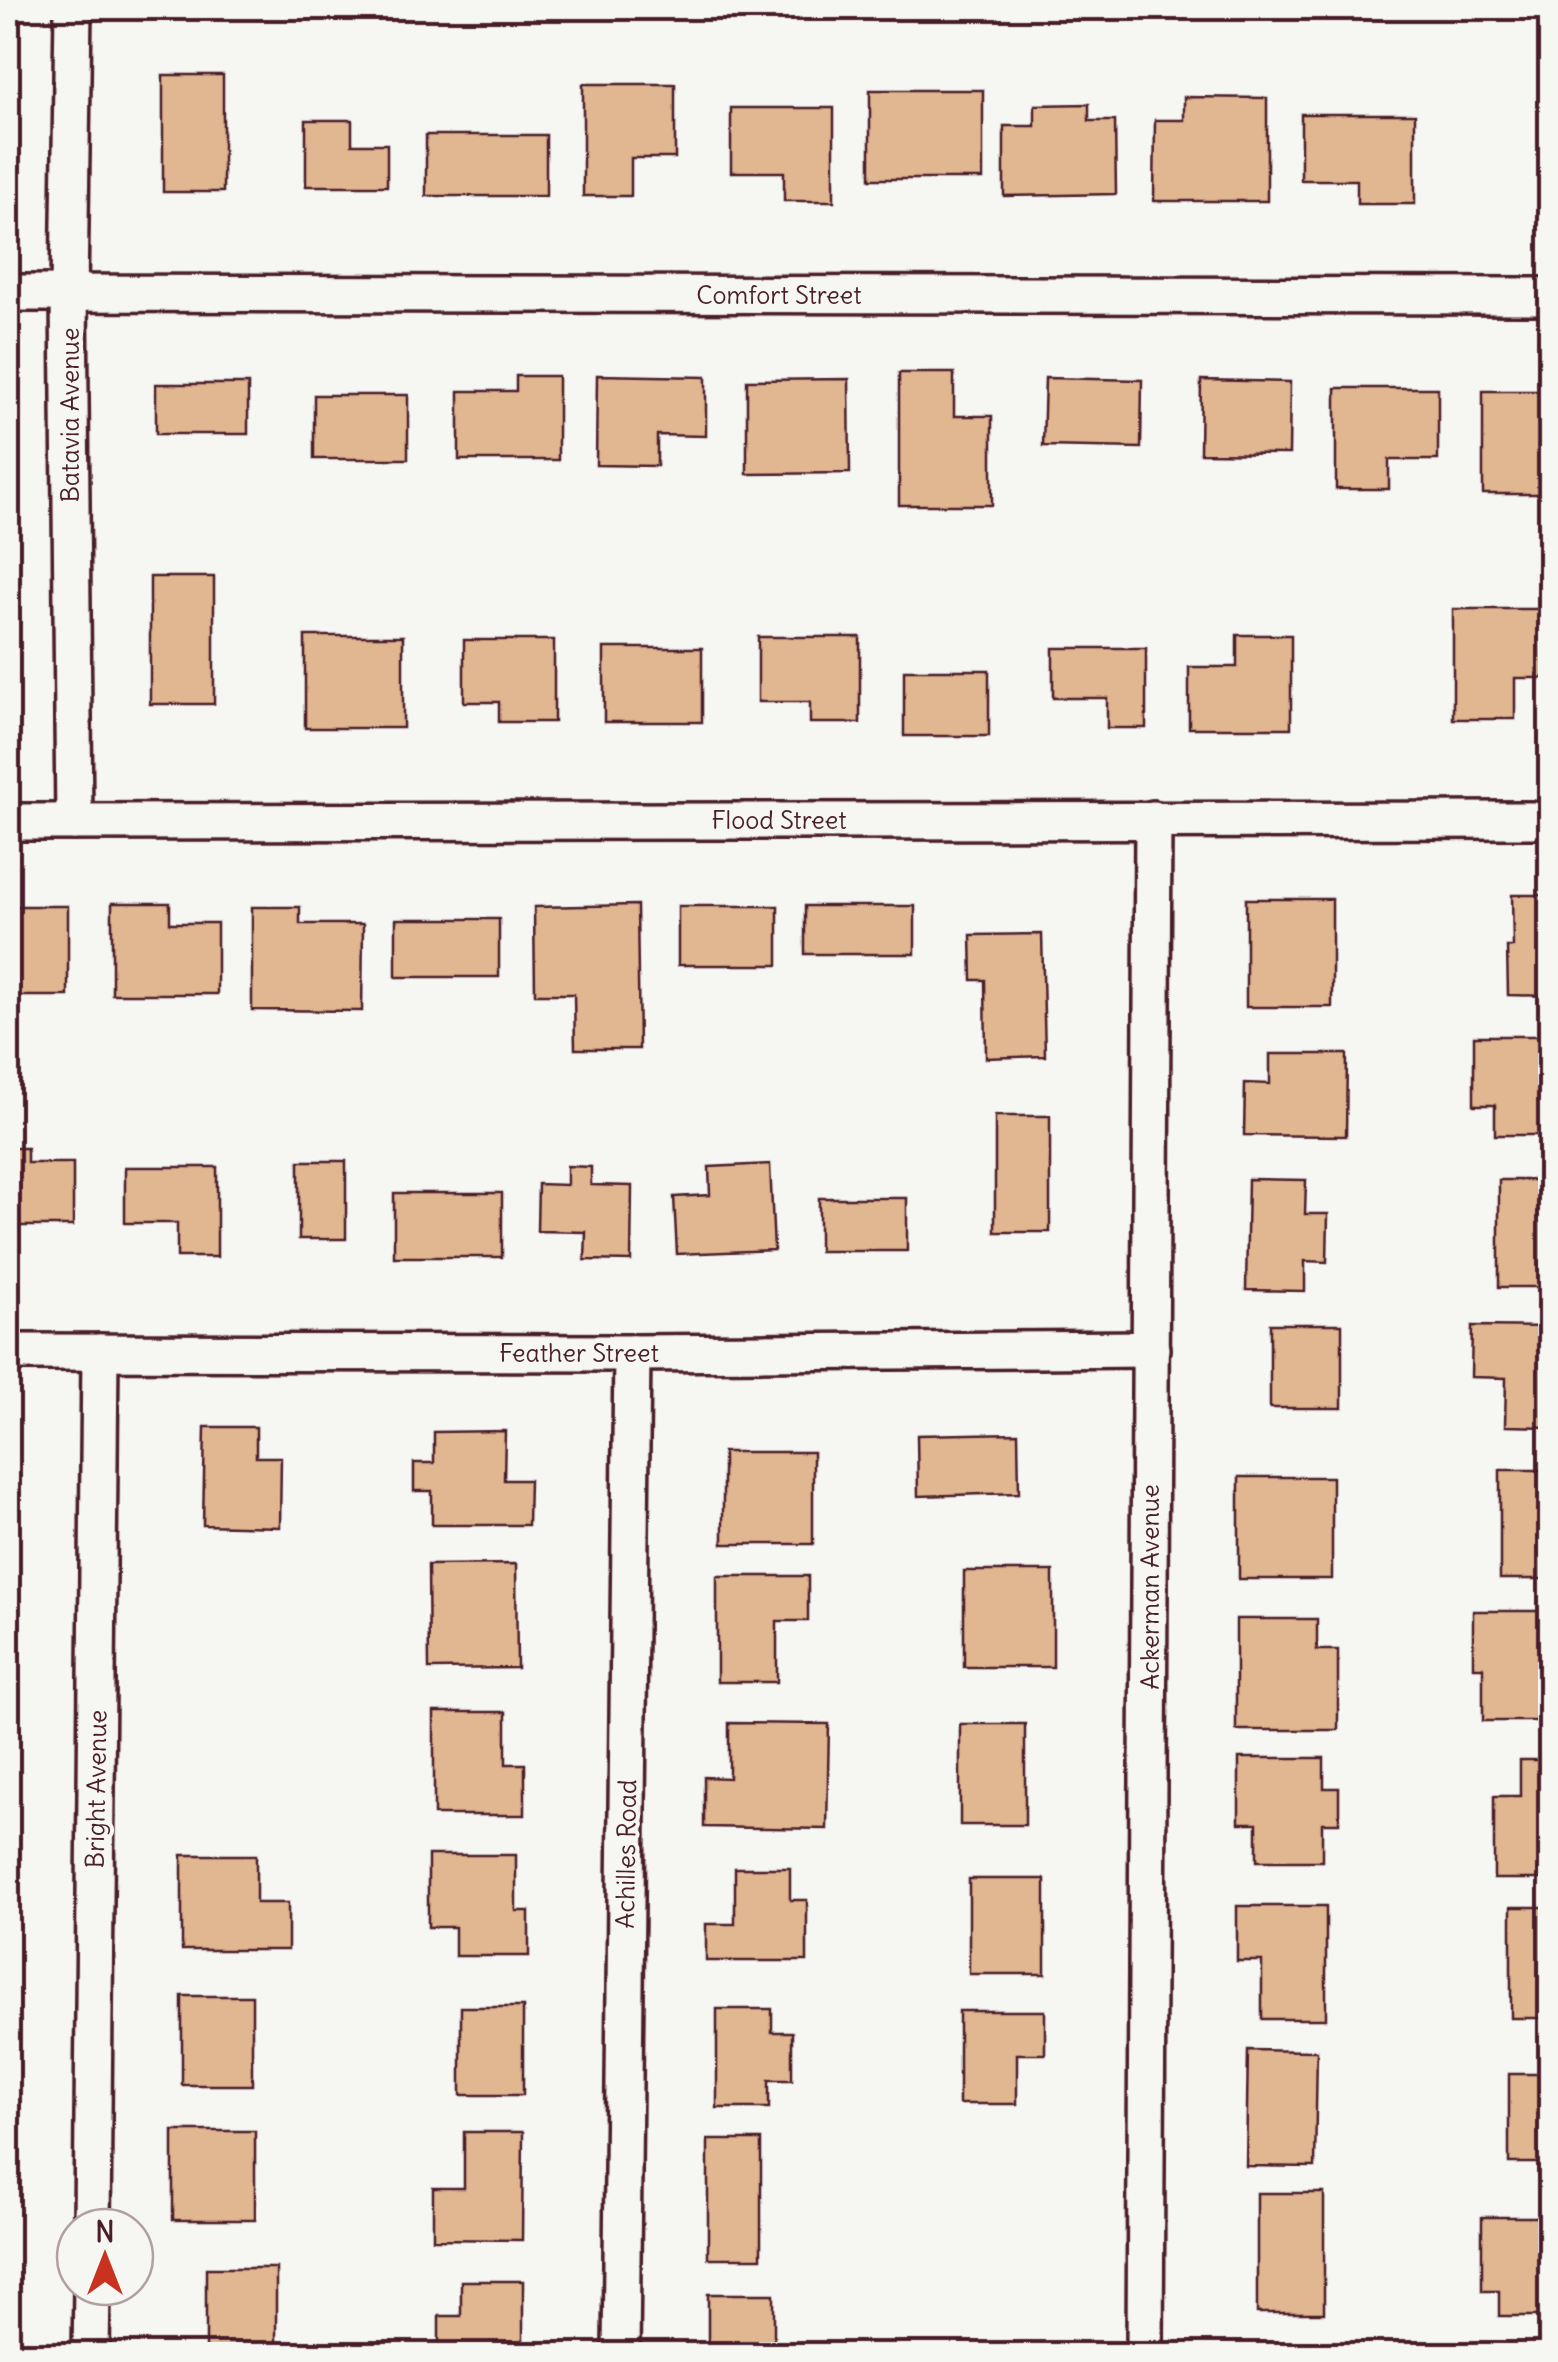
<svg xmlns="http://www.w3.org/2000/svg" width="1558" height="2362" font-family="Delius,sans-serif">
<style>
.building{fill:#e1b791;stroke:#4a1f2b;stroke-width:2.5}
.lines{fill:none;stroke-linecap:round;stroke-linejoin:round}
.street-casing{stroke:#4a1f2b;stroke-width:42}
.street{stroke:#f6f6f2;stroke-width:35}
.labels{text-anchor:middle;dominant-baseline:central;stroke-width:8;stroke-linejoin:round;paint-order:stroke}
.street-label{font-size:25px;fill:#4a1f2b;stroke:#f6f6f2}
</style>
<rect width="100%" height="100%" fill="#f6f6f2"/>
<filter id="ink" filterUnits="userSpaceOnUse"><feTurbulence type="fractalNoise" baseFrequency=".01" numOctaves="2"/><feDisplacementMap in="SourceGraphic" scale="20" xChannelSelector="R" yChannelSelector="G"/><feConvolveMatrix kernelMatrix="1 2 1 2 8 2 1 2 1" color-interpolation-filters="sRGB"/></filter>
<g filter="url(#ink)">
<!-- building -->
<g class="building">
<rect x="163" y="75" width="60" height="117"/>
<polygon points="583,84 675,84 675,158 631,158 631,196 583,196"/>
<rect x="870" y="90" width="113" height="89"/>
<polygon points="1184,97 1267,98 1267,201 1154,201 1155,120 1184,120"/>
<polygon points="1089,104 1089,121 1115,121 1116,194 1004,196 1004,126 1035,126 1035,105"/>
<polygon points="731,108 834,108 834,201 784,201 784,172 731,172"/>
<polygon points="1301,114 1415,114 1415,204 1357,204 1357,180 1301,180"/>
<polygon points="306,120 352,120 352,144 387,144 387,186 306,186"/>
<rect x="426" y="135" width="120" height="61"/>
<polygon points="899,373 954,373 954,416 992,416 992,505 899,505"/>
<polygon points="597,375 706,377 706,436 657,435 657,466 596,465"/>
<polygon points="516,376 558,376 558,460 459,460 459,391 516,391"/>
<polygon points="1045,378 1142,380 1141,448 1043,446"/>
<polygon points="849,379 850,473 747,474 747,380"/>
<polygon points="1201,380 1290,382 1289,454 1200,453"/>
<rect x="156" y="384" width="92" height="50"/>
<polygon points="1336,388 1438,388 1438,460 1389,460 1389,489 1336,489"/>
<rect x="1483" y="391" width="67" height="103"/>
<rect x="314" y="395" width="94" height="64"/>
<rect x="150" y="577" width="64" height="127"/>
<polygon points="1453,609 1550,609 1550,678 1515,678 1515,719 1453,719"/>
<polygon points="1237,635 1291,635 1291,728 1189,728 1189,667 1237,667"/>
<rect x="305" y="636" width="98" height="92"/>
<polygon points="758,637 860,637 860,723 810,723 810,702 758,702"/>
<polygon points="464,640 554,640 554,722 499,722 499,702 464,702"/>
<rect x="604" y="648" width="98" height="74"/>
<polygon points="1053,648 1146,648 1146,728 1107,728 1107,698 1053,698"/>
<rect x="904" y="670" width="85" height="66"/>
<polygon points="1512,895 1550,895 1550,996 1508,995 1507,947 1513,947"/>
<rect x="1246" y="899" width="86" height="108"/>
<polygon points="112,903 170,903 170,923 217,923 217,994 112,994"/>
<polygon points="637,905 639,1049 575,1049 574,994 535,994 534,907"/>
<polygon points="8,906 68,906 68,996 12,996 12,978 8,978"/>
<rect x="678" y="906" width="100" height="59"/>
<rect x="805" y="906" width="110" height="48"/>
<polygon points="252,907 300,907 300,924 363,924 362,1011 252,1010"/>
<rect x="396" y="919" width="103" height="58"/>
<polygon points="1042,934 1045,1056 986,1058 985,980 972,980 971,935"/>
<polygon points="1474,1036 1550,1036 1547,1135 1495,1135 1495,1105 1474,1105"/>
<polygon points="1270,1054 1347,1054 1346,1136 1244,1135 1245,1083 1270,1084"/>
<rect x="995" y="1116" width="55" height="116"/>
<polygon points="8,1148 27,1148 27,1163 73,1163 73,1226 8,1226"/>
<rect x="299" y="1161" width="47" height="78"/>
<polygon points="770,1164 774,1250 677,1254 674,1197 710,1195 709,1167"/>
<polygon points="567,1166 591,1167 591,1185 632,1186 631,1261 585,1260 586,1232 537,1231 538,1184 567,1185"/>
<polygon points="125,1167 217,1167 217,1257 177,1257 177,1223 125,1223"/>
<polygon points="1248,1179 1306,1180 1305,1214 1328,1214 1327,1262 1305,1261 1305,1291 1246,1290"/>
<rect x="1499" y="1180" width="51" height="107"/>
<rect x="394" y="1193" width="108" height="64"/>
<rect x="819" y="1198" width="88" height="53"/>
<rect x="1270" y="1324" width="72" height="84"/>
<polygon points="1472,1326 1550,1327 1550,1427 1505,1426 1506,1378 1471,1377"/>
<polygon points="205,1427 256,1427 256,1457 281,1457 280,1527 203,1525"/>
<polygon points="505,1431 504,1480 529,1480 528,1525 432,1525 432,1491 414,1491 414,1463 434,1463 434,1432"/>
<polygon points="1018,1433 1019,1493 918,1496 917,1435"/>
<rect x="723" y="1452" width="90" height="92"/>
<rect x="1500" y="1470" width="50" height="109"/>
<rect x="1239" y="1477" width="93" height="102"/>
<polygon points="516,1564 517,1668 429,1669 428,1565"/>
<rect x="964" y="1571" width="89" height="96"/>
<polygon points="717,1576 808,1576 808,1621 777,1621 777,1682 717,1682"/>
<polygon points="1473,1611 1550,1611 1550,1721 1483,1721 1483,1667 1473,1667"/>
<polygon points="1236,1619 1317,1619 1317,1650 1338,1650 1338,1730 1236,1730"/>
<polygon points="434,1712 506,1712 506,1764 525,1764 525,1815 434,1815"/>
<polygon points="729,1723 829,1724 827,1829 704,1827 704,1777 729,1778"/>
<rect x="960" y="1724" width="65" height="101"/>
<polygon points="1239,1758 1324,1758 1324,1788 1339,1788 1339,1823 1322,1823 1322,1861 1257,1861 1257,1823 1239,1823"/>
<polygon points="1520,1760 1550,1760 1550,1879 1494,1879 1494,1796 1520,1796"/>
<polygon points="182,1855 256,1855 256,1903 288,1903 288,1950 182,1950"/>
<polygon points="428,1855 516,1855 516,1911 529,1911 529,1956 455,1956 455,1927 428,1927"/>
<polygon points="735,1868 790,1868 790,1900 807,1900 807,1961 706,1961 706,1924 735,1924"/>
<rect x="969" y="1879" width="76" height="95"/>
<polygon points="1237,1906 1326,1906 1326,2019 1262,2019 1262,1961 1237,1961"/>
<rect x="1511" y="1907" width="39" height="111"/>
<rect x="182" y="1996" width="70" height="89"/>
<rect x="461" y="2007" width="62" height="88"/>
<polygon points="717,2009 772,2009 772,2032 792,2032 792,2080 769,2080 769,2108 717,2108"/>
<polygon points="959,2011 1045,2011 1045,2054 1017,2054 1017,2104 959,2104"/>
<polygon points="1248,2050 1317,2051 1315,2167 1246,2166"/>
<rect x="1509" y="2074" width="41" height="89"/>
<rect x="173" y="2131" width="82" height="89"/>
<polygon points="464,2132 523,2132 522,2240 433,2239 433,2188 464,2188"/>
<rect x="708" y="2140" width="53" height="118"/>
<rect x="1257" y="2193" width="67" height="120"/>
<polygon points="1482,2217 1550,2217 1550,2316 1499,2316 1499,2291 1482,2291"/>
<rect x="206" y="2268" width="70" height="86"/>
<polygon points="461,2281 523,2281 523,2354 439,2354 439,2316 461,2316"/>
<rect x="708" y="2294" width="66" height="60"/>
<rect x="1250" y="2350" width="68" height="4"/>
</g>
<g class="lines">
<!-- street casing -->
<g class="street-casing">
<g id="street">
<polyline points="73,8 69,293 74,822"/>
<polyline points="8,293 1550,296"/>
<polyline points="8,822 1550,820"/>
<polyline points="8,1352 632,1353 1151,1349"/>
<polyline points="92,2227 100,1352"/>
<polyline points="91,2354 92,2287"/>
<polyline points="621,2354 632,1353"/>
<polyline points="1145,2354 1153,819"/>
</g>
</g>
<!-- street -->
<use href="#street" class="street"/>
</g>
</g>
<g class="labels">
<!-- street labels -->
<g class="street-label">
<text x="779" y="295">Comfort Street</text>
<text transform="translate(70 415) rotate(-90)">Batavia Avenue</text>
<text x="779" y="820">Flood Street</text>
<text x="579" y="1353">Feather Street</text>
<text transform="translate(1150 1587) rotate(-90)">Ackerman Avenue</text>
<text transform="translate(96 1789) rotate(-89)">Bright Avenue</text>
<text transform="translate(626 1854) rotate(-89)">Achilles Road</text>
</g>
</g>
<!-- margin -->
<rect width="1558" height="2362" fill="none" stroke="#f6f6f2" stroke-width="40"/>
<rect x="20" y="20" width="1518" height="2322" fill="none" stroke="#4a1f2b" stroke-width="4" filter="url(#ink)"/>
<!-- north arrow -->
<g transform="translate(105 2257)"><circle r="48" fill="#f6f6f2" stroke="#b1a0a2" stroke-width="2.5"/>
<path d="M0-8L18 38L0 25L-18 38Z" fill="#c8321e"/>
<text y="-15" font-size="28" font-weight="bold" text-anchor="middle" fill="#4a1f2b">N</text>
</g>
</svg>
